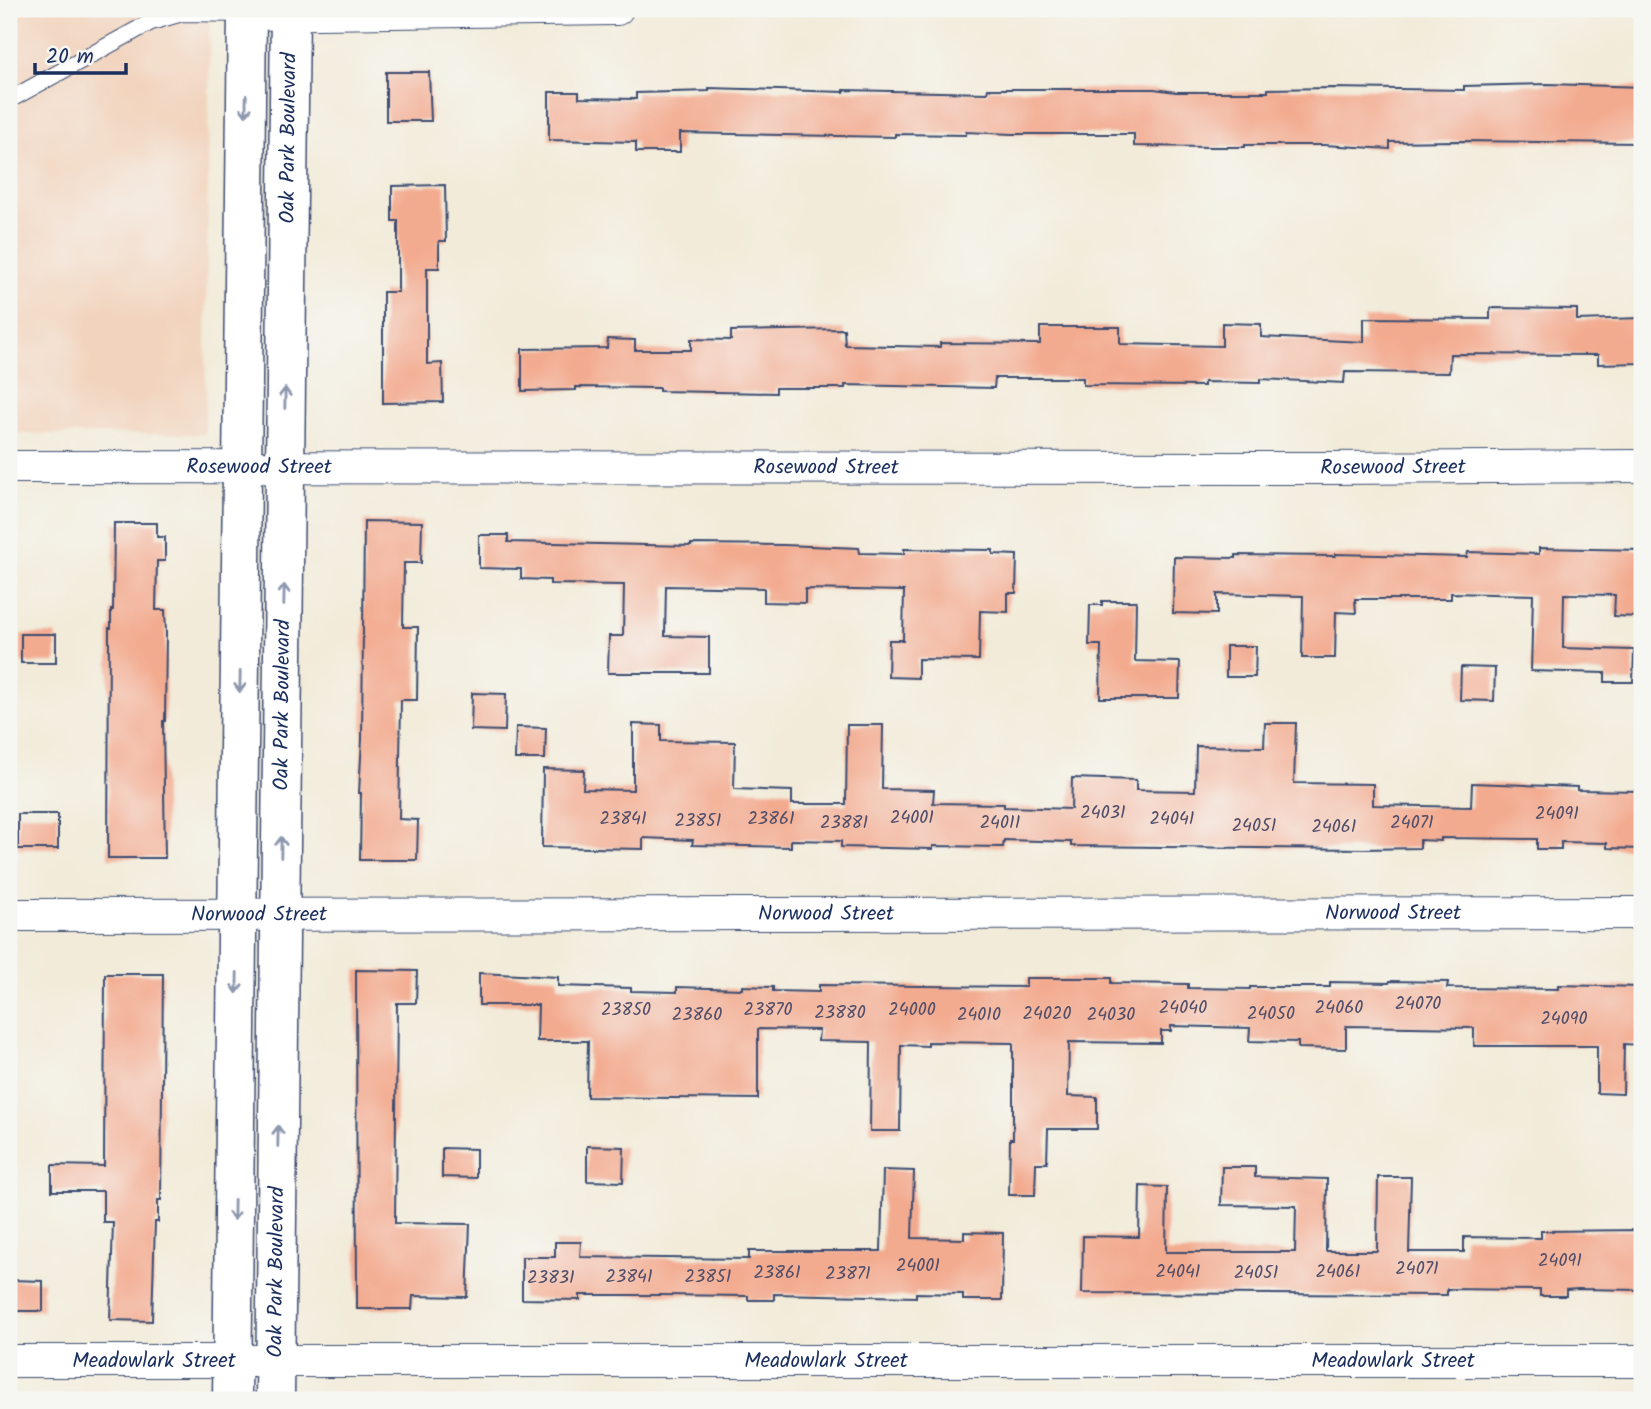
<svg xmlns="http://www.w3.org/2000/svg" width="1651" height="1409" font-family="Kalam,sans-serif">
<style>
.built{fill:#f2d4be}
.building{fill:#f3ab90}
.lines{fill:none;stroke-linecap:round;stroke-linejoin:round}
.service-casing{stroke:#3b4b70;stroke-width:18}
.minor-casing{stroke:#3b4b70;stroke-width:34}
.tertiary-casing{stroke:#3b4b70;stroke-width:41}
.service{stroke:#fff;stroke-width:16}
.minor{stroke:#fff;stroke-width:32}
.tertiary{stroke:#fff;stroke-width:38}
.oneway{stroke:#8d97ae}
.labels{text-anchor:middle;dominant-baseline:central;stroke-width:5;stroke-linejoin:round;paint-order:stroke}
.number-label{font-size:18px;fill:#514e6a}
.street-label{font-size:21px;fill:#1b2f5e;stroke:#f6f6f2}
</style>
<rect width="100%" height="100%" fill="#f6f6f2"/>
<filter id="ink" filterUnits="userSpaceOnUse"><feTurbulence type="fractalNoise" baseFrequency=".0143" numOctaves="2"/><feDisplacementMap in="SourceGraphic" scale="14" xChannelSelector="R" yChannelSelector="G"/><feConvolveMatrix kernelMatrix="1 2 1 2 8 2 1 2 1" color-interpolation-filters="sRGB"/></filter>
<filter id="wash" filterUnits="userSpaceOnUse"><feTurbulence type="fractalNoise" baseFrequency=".00686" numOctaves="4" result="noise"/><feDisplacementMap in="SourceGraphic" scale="28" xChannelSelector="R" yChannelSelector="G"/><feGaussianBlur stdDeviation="1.57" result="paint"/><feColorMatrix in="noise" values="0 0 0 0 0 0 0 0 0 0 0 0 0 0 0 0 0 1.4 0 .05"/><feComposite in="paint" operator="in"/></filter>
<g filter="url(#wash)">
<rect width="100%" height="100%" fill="#f2ebd9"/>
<!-- built -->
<polygon class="built" points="9,9 210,9 205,434 9,434"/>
<g id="blocks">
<!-- building -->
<g class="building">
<polygon points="386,72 429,72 431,121 386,121"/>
<polygon points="1548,84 1642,87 1642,143 1455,141 1390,142 1390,149 1324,145 1245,145 1245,147 1212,147 1134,146 1134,134 1012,134 966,132 966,135 895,134 895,137 680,133 680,152 636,152 636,142 549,140 549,92 579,92 579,98 636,99 636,93 709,91 709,88 844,92 844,90 987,93 988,89 1154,89 1176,92 1268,92 1268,89 1332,88 1464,90 1464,86"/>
<polygon points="445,185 446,241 439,241 439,268 427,268 427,364 442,363 443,402 383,403 383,292 398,292 398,221 392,221 392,186"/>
<polygon points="1490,308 1577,309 1577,320 1642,318 1642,363 1598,364 1598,355 1450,354 1449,373 1345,372 1344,383 1260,379 1260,383 1204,382 1204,386 1083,385 1083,378 995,378 994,388 845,385 845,388 776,388 776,393 659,391 659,388 576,387 576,390 522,391 522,349 607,348 608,339 635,340 635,350 691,350 691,339 731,340 731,331 844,329 845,345 940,347 940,343 1040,344 1040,327 1120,327 1120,344 1222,346 1222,323 1261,324 1261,337 1364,342 1364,318 1490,319"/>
<polygon points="364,521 422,522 421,563 404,563 403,627 418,627 417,700 401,700 399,819 418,820 417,860 360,860 361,793 359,793 362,739"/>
<polygon points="114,523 157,523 157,537 165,537 165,561 157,561 156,610 165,610 166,633 165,721 163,721 165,858 108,858 109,628 111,628 111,610 113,610"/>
<polygon points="479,535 508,535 508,542 691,546 691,544 784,545 859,548 860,553 904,554 904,549 993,550 993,554 1017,555 1016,593 1008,593 1008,612 980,611 979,660 918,659 918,678 888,677 889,640 903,640 904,591 805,589 805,603 764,602 764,588 666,586 665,636 709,637 709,673 608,673 609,636 623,636 624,585 550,584 550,580 521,579 521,569 479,568"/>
<polygon points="1539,548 1642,550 1642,617 1614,616 1615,595 1564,594 1563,648 1634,650 1633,682 1605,682 1605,673 1531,671 1533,595 1451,593 1451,599 1355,599 1356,613 1336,612 1335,658 1302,658 1303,596 1217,594 1217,614 1173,613 1174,557 1236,558 1236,555 1335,556 1335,554 1467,557 1468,552 1539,554"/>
<polygon points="1102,601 1136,601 1135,661 1180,662 1179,698 1100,698 1101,645 1089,645 1090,605 1102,605"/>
<rect x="21" y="634" width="35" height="29"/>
<polygon points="1226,646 1256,646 1255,677 1226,677"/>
<polygon points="1461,667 1495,668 1494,701 1460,700"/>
<polygon points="472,693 506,694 505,731 471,730"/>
<polygon points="1265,723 1296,723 1294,783 1373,784 1373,805 1471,807 1472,783 1577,787 1577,790 1642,791 1642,849 1607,848 1607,843 1561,842 1561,849 1537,849 1537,839 1441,838 1441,841 1420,840 1420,848 1364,849 1071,846 1071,842 1004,840 1003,847 933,846 933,849 841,847 841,841 791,840 791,847 692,845 693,840 643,838 643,849 542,847 543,769 584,770 583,789 633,790 633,724 661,725 661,741 735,742 734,789 792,791 792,804 846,804 847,725 883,725 882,789 934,790 933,803 1004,804 1004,807 1071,809 1072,778 1136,780 1136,790 1195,791 1196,746 1264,747"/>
<polygon points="516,727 546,728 545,759 515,759"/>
<rect x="18" y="814" width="40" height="35"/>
<polygon points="356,970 417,971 416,1003 397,1003 395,1223 470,1224 467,1297 413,1296 412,1309 357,1309"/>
<polygon points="479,973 558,977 558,986 631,988 631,991 677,992 677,987 742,989 742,986 773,987 773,991 819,992 819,985 1026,987 1026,978 1111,978 1111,983 1188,984 1188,988 1250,989 1250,987 1330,987 1330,982 1389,983 1390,981 1448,982 1447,988 1558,989 1558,985 1642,987 1642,1045 1624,1044 1623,1094 1597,1093 1597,1046 1474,1046 1474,1028 1346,1026 1346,1049 1298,1048 1298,1042 1249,1041 1250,1028 1171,1026 1171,1031 1161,1031 1161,1043 1069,1042 1068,1096 1097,1097 1097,1129 1048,1129 1047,1163 1036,1163 1035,1195 1009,1195 1010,1139 1013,1139 1013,1043 928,1042 928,1046 901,1045 900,1131 870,1131 871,1042 818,1041 819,1030 758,1029 758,1099 587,1097 588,1041 537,1041 538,1005 479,1005"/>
<polygon points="105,974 163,974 161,1200 158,1200 158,1222 155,1222 152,1321 110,1320 113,1222 103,1222 103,1191 52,1191 52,1165 104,1166"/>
<polygon points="587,1146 624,1147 623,1182 587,1181"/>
<polygon points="442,1148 476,1149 476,1178 442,1177"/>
<polygon points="1222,1167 1255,1167 1255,1177 1327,1179 1326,1251 1377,1251 1378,1177 1411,1177 1409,1252 1464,1252 1464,1237 1541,1238 1541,1231 1642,1230 1642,1290 1578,1289 1566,1290 1566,1296 1540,1296 1540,1290 1447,1289 1447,1295 1082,1293 1083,1236 1139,1237 1140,1186 1167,1187 1166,1252 1295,1252 1296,1206 1221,1205"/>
<polygon points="883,1170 914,1171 912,1238 964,1239 964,1232 1003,1233 1002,1300 963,1300 963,1294 916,1293 916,1297 774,1294 774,1300 748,1300 748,1296 659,1295 580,1295 580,1300 522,1299 522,1257 555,1257 555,1242 581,1242 580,1257 749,1259 749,1251 881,1251"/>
<polygon points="11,1280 43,1281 43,1311 11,1311"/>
</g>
</g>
</g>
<g filter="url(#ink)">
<use href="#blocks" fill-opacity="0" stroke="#3b4b70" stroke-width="2"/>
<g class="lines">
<!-- service casing -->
<g class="service-casing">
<polyline id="service" points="9,100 151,22 182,13 247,14"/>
</g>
<!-- minor casing -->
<g class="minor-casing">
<g id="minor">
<polyline points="247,14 617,9"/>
<path id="s1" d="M9,467L1327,468L1642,466"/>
<path id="s2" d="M9,915L1642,913"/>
<path id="s3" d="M9,1361H1642"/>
</g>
</g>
<!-- tertiary casing -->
<g class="tertiary-casing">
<g id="tertiary">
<polyline points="232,1400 247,9"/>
<path id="s4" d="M275,1400L290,9"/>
</g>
</g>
<!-- service -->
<use href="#service" class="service"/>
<!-- minor -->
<use href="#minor" class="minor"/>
<!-- tertiary -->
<use href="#tertiary" class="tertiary"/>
</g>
<!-- one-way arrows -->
<defs><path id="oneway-shaft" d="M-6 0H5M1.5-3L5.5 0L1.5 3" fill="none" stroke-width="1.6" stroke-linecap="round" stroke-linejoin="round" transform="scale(1.75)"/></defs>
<g class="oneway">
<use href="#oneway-shaft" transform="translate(246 106) rotate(91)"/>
<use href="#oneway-shaft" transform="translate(285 398) rotate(-89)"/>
<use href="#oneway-shaft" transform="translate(284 595) rotate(-89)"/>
<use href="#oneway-shaft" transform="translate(240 682) rotate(91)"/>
<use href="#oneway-shaft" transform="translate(281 847) rotate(-89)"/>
<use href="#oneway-shaft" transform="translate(237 983) rotate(91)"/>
<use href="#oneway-shaft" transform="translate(278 1136) rotate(-89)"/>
<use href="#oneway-shaft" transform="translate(234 1210) rotate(91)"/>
</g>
</g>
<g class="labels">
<!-- number labels -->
<g class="number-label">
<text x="1103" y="813">24031</text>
<text x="1557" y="814">24091</text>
<text x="912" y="818">24001</text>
<text x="623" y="819">23841</text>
<text x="771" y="819">23861</text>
<text x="1172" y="819">24041</text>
<text x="698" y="821">23851</text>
<text x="844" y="823">23881</text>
<text x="1000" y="823">24011</text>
<text x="1412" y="823">24071</text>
<text x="1254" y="826">24051</text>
<text x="1334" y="827">24061</text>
<text x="1418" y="1004">24070</text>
<text x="1183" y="1008">24040</text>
<text x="1339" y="1008">24060</text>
<text x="626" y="1010">23850</text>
<text x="768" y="1010">23870</text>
<text x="912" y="1010">24000</text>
<text x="840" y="1013">23880</text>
<text x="1047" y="1014">24020</text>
<text x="1271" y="1014">24050</text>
<text x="697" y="1015">23860</text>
<text x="979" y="1015">24010</text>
<text x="1111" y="1015">24030</text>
<text x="1564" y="1019">24090</text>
<text x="1560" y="1261">24091</text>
<text x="918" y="1266">24001</text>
<text x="1417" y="1269">24071</text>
<text x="1178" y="1272">24041</text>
<text x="1338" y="1272">24061</text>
<text x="777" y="1273">23861</text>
<text x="1256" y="1273">24051</text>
<text x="848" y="1274">23871</text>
<text x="629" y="1277">23841</text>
<text x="708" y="1277">23851</text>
<text x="551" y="1278">23831</text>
</g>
<!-- street labels -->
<g class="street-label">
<text stroke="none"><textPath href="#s4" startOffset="1262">Oak Park Boulevard</textPath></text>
<text stroke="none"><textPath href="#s1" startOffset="250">Rosewood Street</textPath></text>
<text stroke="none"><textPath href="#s1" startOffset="817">Rosewood Street</textPath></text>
<text stroke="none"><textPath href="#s1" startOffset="1384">Rosewood Street</textPath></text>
<text stroke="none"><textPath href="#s4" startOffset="695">Oak Park Boulevard</textPath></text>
<text stroke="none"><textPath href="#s2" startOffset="817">Norwood Street</textPath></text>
<text stroke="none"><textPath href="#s2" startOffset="1384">Norwood Street</textPath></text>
<text stroke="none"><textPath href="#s2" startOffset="250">Norwood Street</textPath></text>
<text stroke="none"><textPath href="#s4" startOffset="128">Oak Park Boulevard</textPath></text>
<text stroke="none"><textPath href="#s3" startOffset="145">Meadowlark Street</textPath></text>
<text stroke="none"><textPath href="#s3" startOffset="1384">Meadowlark Street</textPath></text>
<text stroke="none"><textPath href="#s3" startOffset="817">Meadowlark Street</textPath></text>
</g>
</g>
<!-- margin -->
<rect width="1651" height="1409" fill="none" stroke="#f6f6f2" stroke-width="35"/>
<!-- scale -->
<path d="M35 63v10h91v-10" fill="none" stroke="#1b2f5e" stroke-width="3.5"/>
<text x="46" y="63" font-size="21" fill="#1b2f5e" stroke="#f6f6f2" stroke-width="5" paint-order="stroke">20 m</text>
</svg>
